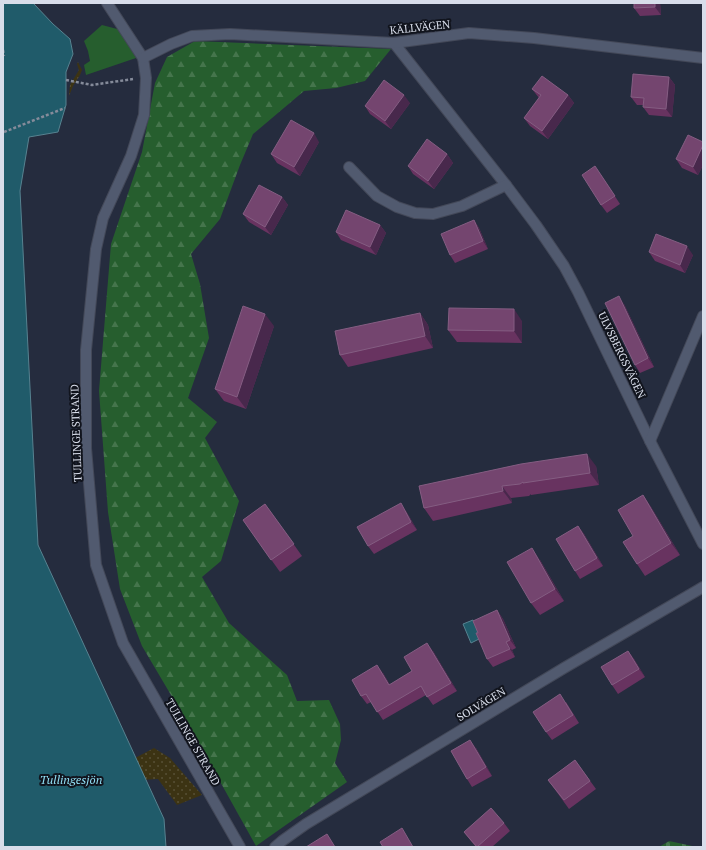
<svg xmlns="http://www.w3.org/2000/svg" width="706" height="850" font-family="'PT Serif',serif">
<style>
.forest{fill:url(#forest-firs)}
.sand{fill:url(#sand-dots)}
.cemetery{fill:url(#cemetery-stones)}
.green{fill:#265e2e}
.water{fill:#205b6a;stroke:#578290}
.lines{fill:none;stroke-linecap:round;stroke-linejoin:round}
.minor-casing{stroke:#434858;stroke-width:12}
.path{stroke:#858b9a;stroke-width:2.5;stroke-dasharray:3 2;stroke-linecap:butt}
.minor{stroke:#515a6f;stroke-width:10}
.wall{fill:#683360}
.shaded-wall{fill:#48284c}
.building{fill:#74456f;stroke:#845d82}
.labels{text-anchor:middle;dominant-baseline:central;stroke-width:4;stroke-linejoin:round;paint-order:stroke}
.street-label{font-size:11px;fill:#d8ddea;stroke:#11141d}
.water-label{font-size:12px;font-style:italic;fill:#91dff5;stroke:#11141d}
</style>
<defs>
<pattern id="forest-firs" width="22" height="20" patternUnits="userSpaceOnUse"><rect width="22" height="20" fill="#265e2e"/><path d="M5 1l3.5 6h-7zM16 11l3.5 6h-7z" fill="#45754c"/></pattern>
<pattern id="sand-dots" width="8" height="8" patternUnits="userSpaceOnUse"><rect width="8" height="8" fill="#3c3313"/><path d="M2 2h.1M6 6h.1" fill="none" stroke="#575036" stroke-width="1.8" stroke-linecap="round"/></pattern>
<pattern id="cemetery-stones" width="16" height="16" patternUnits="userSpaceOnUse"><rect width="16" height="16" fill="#265e2e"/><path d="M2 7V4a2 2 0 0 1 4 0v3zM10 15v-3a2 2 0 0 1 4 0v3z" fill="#45754c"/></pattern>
</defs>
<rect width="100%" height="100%" fill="#252c3e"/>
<!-- forest -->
<polygon class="forest" points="195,41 391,49 365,81 336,88 304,91 253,134 240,165 220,219 191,254 200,284 209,338 188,398 217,422 205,438 239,501 221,561 202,577 229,623 287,675 297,701 329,700 340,724 341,740 335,763 347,782 256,846 184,717 142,646 120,589 108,512 99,391 111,244 142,152 155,83 167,57"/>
<!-- sand -->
<g class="sand">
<polygon points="78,62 82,70 80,75 73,86 69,96 70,85 79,70 77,64"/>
<polygon points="154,748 170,758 202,795 177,805 158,779 124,781 120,766"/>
</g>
<!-- cemetery -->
<polygon class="cemetery" points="669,841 697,847 659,847"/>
<!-- green -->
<polygon class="green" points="102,25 121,30 136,52 136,58 86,75 84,65 90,61 88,51 84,41"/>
<!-- water -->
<g class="water">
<polygon points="3,3 33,3 53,24 70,39 73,54 66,72 66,105 58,132 29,137 20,191 38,545 164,819 166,847 3,847"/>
<polygon points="473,620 481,638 471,643 463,624"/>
</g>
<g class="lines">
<!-- minor casing -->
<g class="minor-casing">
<g id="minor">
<polyline points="107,3 143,58 146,78 144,115 131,156 103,218 96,249 86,350 86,448 96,565 123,643 240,847"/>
<polyline points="394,43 506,185 536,225 564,266 578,292 650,441 703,544"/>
<polyline points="143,58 171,44 192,36 230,34 394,43 469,33 534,38 703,58"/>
<polyline points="349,167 377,196 397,207 415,213 433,214 462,206 506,185"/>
<polyline points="650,441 703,316"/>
<polyline points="275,847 282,841 306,824 564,668 698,590 703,587"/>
</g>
</g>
<!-- path -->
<g class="path">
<polyline points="3,50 4,56"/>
<polyline points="66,80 92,85 133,79"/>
<polyline points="4,132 65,108"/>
</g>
<!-- minor -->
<use href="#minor" class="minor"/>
</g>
<!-- wall -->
<g class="wall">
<polygon points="634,3 660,3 661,15 640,16 634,8"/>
<polygon points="669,77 675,85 672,117 649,115 643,107 643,105 637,105 631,97"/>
<polygon points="532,89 568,95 574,103 548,139 530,126 524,118 539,98"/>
<polygon points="410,103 391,129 370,114 365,106"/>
<polygon points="319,142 300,176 277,163 271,154"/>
<polygon points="703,142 703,165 698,175 682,168 676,159"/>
<polygon points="447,154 453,163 434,189 413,174 408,166"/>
<polygon points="601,175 620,204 607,213 601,205"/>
<polygon points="282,197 288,205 271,235 249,222 243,214"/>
<polygon points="474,220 479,228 488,249 455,263 450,255"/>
<polygon points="380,225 386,233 376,255 341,240 336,232"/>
<polygon points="649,252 693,255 685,273 655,261"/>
<polygon points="624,304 654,367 640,373 635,365"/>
<polygon points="420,313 428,325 433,348 348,367 340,355"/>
<polygon points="522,321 522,343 457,342 448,330"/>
<polygon points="274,326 246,409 224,401 215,389"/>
<polygon points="596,466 599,485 531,495 531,494 529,496 511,498 512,503 433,521 424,508 419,486"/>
<polygon points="643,495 651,507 680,555 645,576 637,564 633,536"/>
<polygon points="265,504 302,556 280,572 243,520"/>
<polygon points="406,511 417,530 374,554 368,546"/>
<polygon points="578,526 584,534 603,566 580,579 575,571"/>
<polygon points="540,560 564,601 540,615 531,603"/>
<polygon points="497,610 503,619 516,648 512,650 515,657 493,667 487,659 478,633"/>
<polygon points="433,651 457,691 433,705 426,695 383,720 371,702 367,704 361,696 383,673 390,685 412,671"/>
<polygon points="628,651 634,659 645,677 618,694 612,685"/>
<polygon points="566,702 579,723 552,740 546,732"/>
<polygon points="476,748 492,776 472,787 467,779"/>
<polygon points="575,760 596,789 569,809 548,780"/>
<polygon points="504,823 510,831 492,847 476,847 470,840 464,832"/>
</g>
<!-- shaded-wall -->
<g class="shaded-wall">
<polygon points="655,3 660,3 661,15 655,7"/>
<polygon points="669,77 675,85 672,117 666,109"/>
<polygon points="404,95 410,103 391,129 385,121"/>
<polygon points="568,95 574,103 548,139 542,131"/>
<polygon points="314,133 319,142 300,176 294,167"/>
<polygon points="703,145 703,165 698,175 693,167"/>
<polygon points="447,154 453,163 434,189 428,181"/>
<polygon points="282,197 288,205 271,235 265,227"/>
<polygon points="474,220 479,228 488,249 483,241"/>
<polygon points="380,225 386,233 376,255 370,247"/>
<polygon points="687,246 693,255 685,273 680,265"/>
<polygon points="619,296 624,304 654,367 648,358"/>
<polygon points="514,309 522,321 522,343 514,331"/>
<polygon points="420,313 428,325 433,348 425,336"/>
<polygon points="265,314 274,326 246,409 237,397"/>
<polygon points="587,454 596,466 599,485 590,473"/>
<polygon points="502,486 511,498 512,503 503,491"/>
<polygon points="643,495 651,507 680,555 671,543"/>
<polygon points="401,503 406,511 417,530 411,522"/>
<polygon points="578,526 584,534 603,566 597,558"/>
<polygon points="532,548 540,560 564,601 555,589"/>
<polygon points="497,610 503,619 516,648 510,640"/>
<polygon points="506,642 512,650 515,657 510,649"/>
<polygon points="427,643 433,651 457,691 451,683"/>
<polygon points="628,651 634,659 645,677 639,669"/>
<polygon points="377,665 383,673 395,693 389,685"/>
<polygon points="470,740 476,748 492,776 486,767"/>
</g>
<!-- building -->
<g class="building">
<polygon points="634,3 655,3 655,7 634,8"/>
<polygon points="633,74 669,77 666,109 643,107 644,98 631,97"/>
<polygon points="542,76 568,95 542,131 524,118 541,95 532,89"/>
<polygon points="384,80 404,95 385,121 365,106"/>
<polygon points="291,120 314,133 294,167 271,154"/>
<polygon points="688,135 703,142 703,145 693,167 676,159"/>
<polygon points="427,139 447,154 428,181 408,166"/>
<polygon points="595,166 615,196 601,205 582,175"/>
<polygon points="259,185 282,197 265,227 243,214"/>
<polygon points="346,210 380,225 370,247 336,232"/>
<polygon points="474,220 483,241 450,255 441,234"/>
<polygon points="656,234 687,246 680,265 649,252"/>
<polygon points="619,296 648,358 635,365 605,303"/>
<polygon points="243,306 265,314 237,397 215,389"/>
<polygon points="449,308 514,309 514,331 448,330"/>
<polygon points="420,313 425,336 340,355 335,331"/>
<polygon points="587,454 590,473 523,483 523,482 520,484 502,486 503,491 424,508 419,486 521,464"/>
<polygon points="643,495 671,543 637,564 623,542 633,536 618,510"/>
<polygon points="401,503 411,522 368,546 357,527"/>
<polygon points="265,504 294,544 271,560 243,520"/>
<polygon points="578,526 597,558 575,571 556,539"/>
<polygon points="532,548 555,589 531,603 507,562"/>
<polygon points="497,610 510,640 506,642 510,649 487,659 476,633 478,633 473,621"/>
<polygon points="427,643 451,683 427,697 421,686 377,712 366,694 361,696 352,680 377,665 389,685 412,671 404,657"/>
<polygon points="628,651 639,669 612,685 601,667"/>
<polygon points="560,694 573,715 546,732 533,712"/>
<polygon points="470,740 486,767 467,779 451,751"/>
<polygon points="575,760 590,781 564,800 548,780"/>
<polygon points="491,808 504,823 477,847 464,832"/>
<polygon points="402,828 413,847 383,847 380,842"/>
<polygon points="327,834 335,847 306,847"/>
</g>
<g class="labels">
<!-- street labels -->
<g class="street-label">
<text transform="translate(420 27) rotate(-6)">KÄLLVÄGEN</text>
<text transform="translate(622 355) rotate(64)">ULVSBERGSVÄGEN</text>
<text transform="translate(76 433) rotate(-92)">TULLINGE STRAND</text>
<text transform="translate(481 704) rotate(-31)">SOLVÄGEN</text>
<text transform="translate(193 742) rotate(60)">TULLINGE STRAND</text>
</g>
<!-- water labels -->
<g class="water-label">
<text x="71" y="779">Tullingesjön</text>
</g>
</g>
<!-- border -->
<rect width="706" height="850" fill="none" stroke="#d8ddea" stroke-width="8"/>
</svg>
